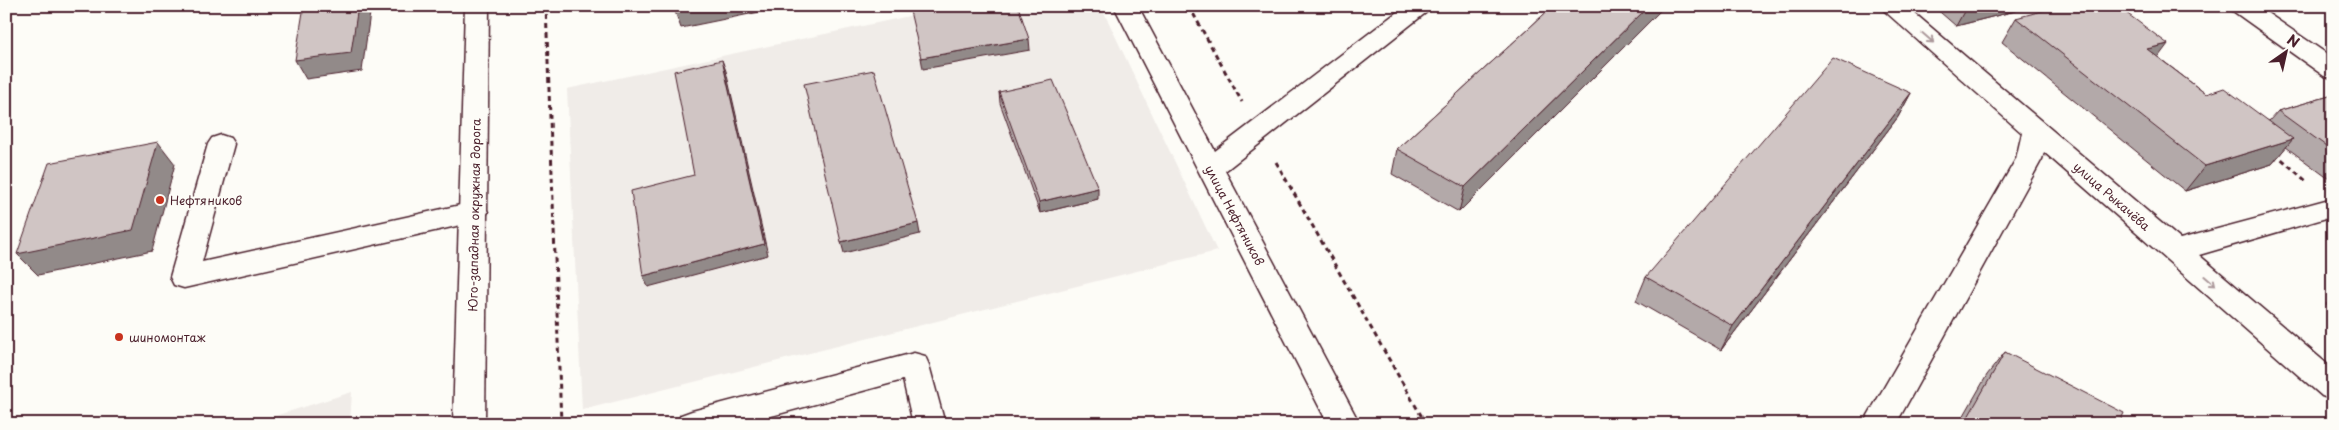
<svg xmlns="http://www.w3.org/2000/svg" width="2339" height="430" font-family="'Playpen Sans',sans-serif">
<style>
.built{fill:#f0ece8}
.lines{fill:none;stroke-linecap:round;stroke-linejoin:round}
.minor-casing{stroke:#4a1f2b;stroke-width:3}
.highway-casing{stroke:#4a1f2b;stroke-width:3}
.path{stroke:#4a1f2b;stroke-width:3;stroke-dasharray:5 4;stroke-linecap:butt}
.minor{fill:#fdfcf7;fill-rule:evenodd}
.highway{fill:#fdfcf7;fill-rule:evenodd}
.wall{fill:#b3a9a9;stroke:#4a1f2b}
.shaded-wall{fill:#928a89;stroke:#4a1f2b}
.building{fill:#d0c5c4;stroke:#4a1f2b}
.oneway{stroke:#ac999b}
.poi-dot{fill:#c8321e;stroke:#fdfcf7;stroke-width:2}
.labels{text-anchor:middle;dominant-baseline:central;stroke-width:4.5;stroke-linejoin:round;paint-order:stroke}
.street-label{font-size:12px;fill:#4a1f2b;stroke:#fdfcf7}
.poi-label{font-size:12px;fill:#4a1f2b;stroke:#fdfcf7;text-anchor:start}
</style>
<rect width="100%" height="100%" fill="#fdfcf7"/>
<filter id="ink" filterUnits="userSpaceOnUse"><feTurbulence type="fractalNoise" baseFrequency=".02" numOctaves="2"/><feDisplacementMap in="SourceGraphic" scale="10" xChannelSelector="R" yChannelSelector="G"/><feConvolveMatrix kernelMatrix="1 2 1 2 8 2 1 2 1" color-interpolation-filters="sRGB"/></filter>
<g filter="url(#ink)">
<!-- built -->
<g class="built">
<polygon points="956,6 1101,6 1217,251 582,410 567,89"/>
<polygon points="352,392 350,424 249,424"/>
</g>
<g class="lines">
<!-- minor casing -->
<g class="minor-casing">
<g id="minor">
<polygon points="1114,6 1138,6 1215,151 1405,6 1432,6 1428,11 1225,171 1360,424 1328,424"/>
<polygon points="1879,6 1906,6 2180,239 2333,198 2333,216 2199,255 2333,369 2333,400 2322,396 2044,152 2042,159 1896,424 1863,424 2016,159 2022,133"/>
<polygon points="2229,6 2257,6 2333,58 2333,78 2324,76 2233,11"/>
<polygon points="221,135 230,138 234,144 202,262 474,202 484,205 488,212 484,219 474,222 184,288 174,285 170,277 208,144 212,138"/>
<polygon points="914,353 925,356 929,365 945,424 913,424 903,380 742,424 676,424 681,415 692,411"/>
</g>
</g>
<!-- highway casing -->
<g class="highway-casing">
<polygon id="highway" points="465,6 489,6 485,424 453,424"/>
</g>
<!-- path -->
<g class="path">
<polyline points="546,6 561,424"/>
<polyline points="1189,6 1242,102"/>
<polyline points="2275,153 2306,181"/>
<polyline points="1276,162 1426,424"/>
</g>
<!-- minor -->
<use href="#minor" class="minor"/>
<!-- highway -->
<use href="#highway" class="highway"/>
</g>
<!-- wall -->
<g class="wall">
<polygon points="1553,6 1665,6 1459,212 1392,174 1397,149"/>
<polygon points="1933,6 2024,6 2023,9 1956,26"/>
<polygon points="2016,18 2158,57 2206,94 2269,121 2278,111 2333,95 2333,182 2286,147 2272,164 2185,191 2002,42"/>
<polygon points="999,92 1098,199 1040,213 1000,103"/>
<polygon points="1911,93 1898,117 1721,350 1636,301 1646,277"/>
<polygon points="2333,298 2333,310 2326,304"/>
<polygon points="2005,352 2119,424 1959,424 1987,375"/>
</g>
<!-- shaded-wall -->
<g class="shaded-wall">
<polygon points="358,6 371,6 362,71 306,79 295,60"/>
<polygon points="673,6 789,6 681,28"/>
<polygon points="1649,6 1665,6 1459,212 1465,187"/>
<polygon points="1967,6 2024,6 2023,9 1956,26"/>
<polygon points="1029,39 1030,50 923,69 921,58"/>
<polygon points="2168,44 2150,68 2147,49"/>
<polygon points="722,60 726,71 768,255 648,287 643,276 764,244"/>
<polygon points="1911,93 1898,117 1721,350 1733,326"/>
<polygon points="2293,139 2272,164 2185,191 2205,166"/>
<polygon points="158,142 175,164 152,251 38,275 17,254"/>
<polygon points="1098,188 1098,199 1040,213 1039,202"/>
<polygon points="918,223 920,234 844,253 841,242"/>
</g>
<!-- building -->
<g class="building">
<polygon points="304,6 358,6 351,53 295,60"/>
<polygon points="940,6 1018,6 1029,39 921,58 910,11"/>
<polygon points="1553,6 1649,6 1465,187 1397,149"/>
<polygon points="2060,6 2117,6 2168,44 2147,49 2206,94 2224,88 2293,139 2205,166 2016,18"/>
<polygon points="1833,58 1911,93 1733,326 1646,277"/>
<polygon points="722,60 764,244 643,276 631,191 694,175 674,71"/>
<polygon points="874,70 918,223 841,242 804,84"/>
<polygon points="1053,80 1098,188 1039,202 999,92"/>
<polygon points="2333,95 2333,151 2278,111"/>
<polygon points="158,142 133,230 17,254 49,163"/>
<polygon points="2005,352 2124,413 2119,424 1964,424"/>
</g>
<!-- one-way arrows -->
<defs><path id="oneway-shaft" d="M-6 0H5M1.5-3L5.5 0L1.5 3" fill="none" stroke-width="1.6" stroke-linecap="round" stroke-linejoin="round" transform="scale(1.25)"/></defs>
<g class="oneway">
<use href="#oneway-shaft" transform="translate(1928 38) rotate(41)"/>
<use href="#oneway-shaft" transform="translate(2210 281) rotate(41)"/>
</g>
</g>
<!-- markers -->
<g class="poi-dot">
<circle cx="160" cy="200" r="5"/>
<circle cx="119" cy="337" r="5"/>
</g>
<g class="labels">
<!-- street labels -->
<g class="street-label">
<text transform="translate(2112 196) rotate(41)">улица Рыкачёва</text>
<text transform="translate(474 215) rotate(-89)">Юго-западная окружная дорога</text>
<text transform="translate(1235 215) rotate(62)">улица Нефтяников</text>
</g>
<!-- poi labels -->
<g class="poi-label">
<text x="170" y="200">Нефтяников</text>
<text x="129" y="337">шиномонтаж</text>
</g>
</g>
<!-- margin -->
<rect width="2339" height="430" fill="none" stroke="#fdfcf7" stroke-width="25"/>
<rect x="12" y="12" width="2314" height="405" fill="none" stroke="#4a1f2b" stroke-width="2" filter="url(#ink)"/>
<!-- north arrow -->
<g transform="translate(2286 52) rotate(34)" stroke="#fdfcf7" stroke-width="4" paint-order="stroke">
<path d="M0-4L9 19L0 12L-9 19Z" fill="#4a1f2b"/>
<text y="-8" font-size="14" font-weight="bold" text-anchor="middle" fill="#4a1f2b">N</text>
</g>
</svg>
